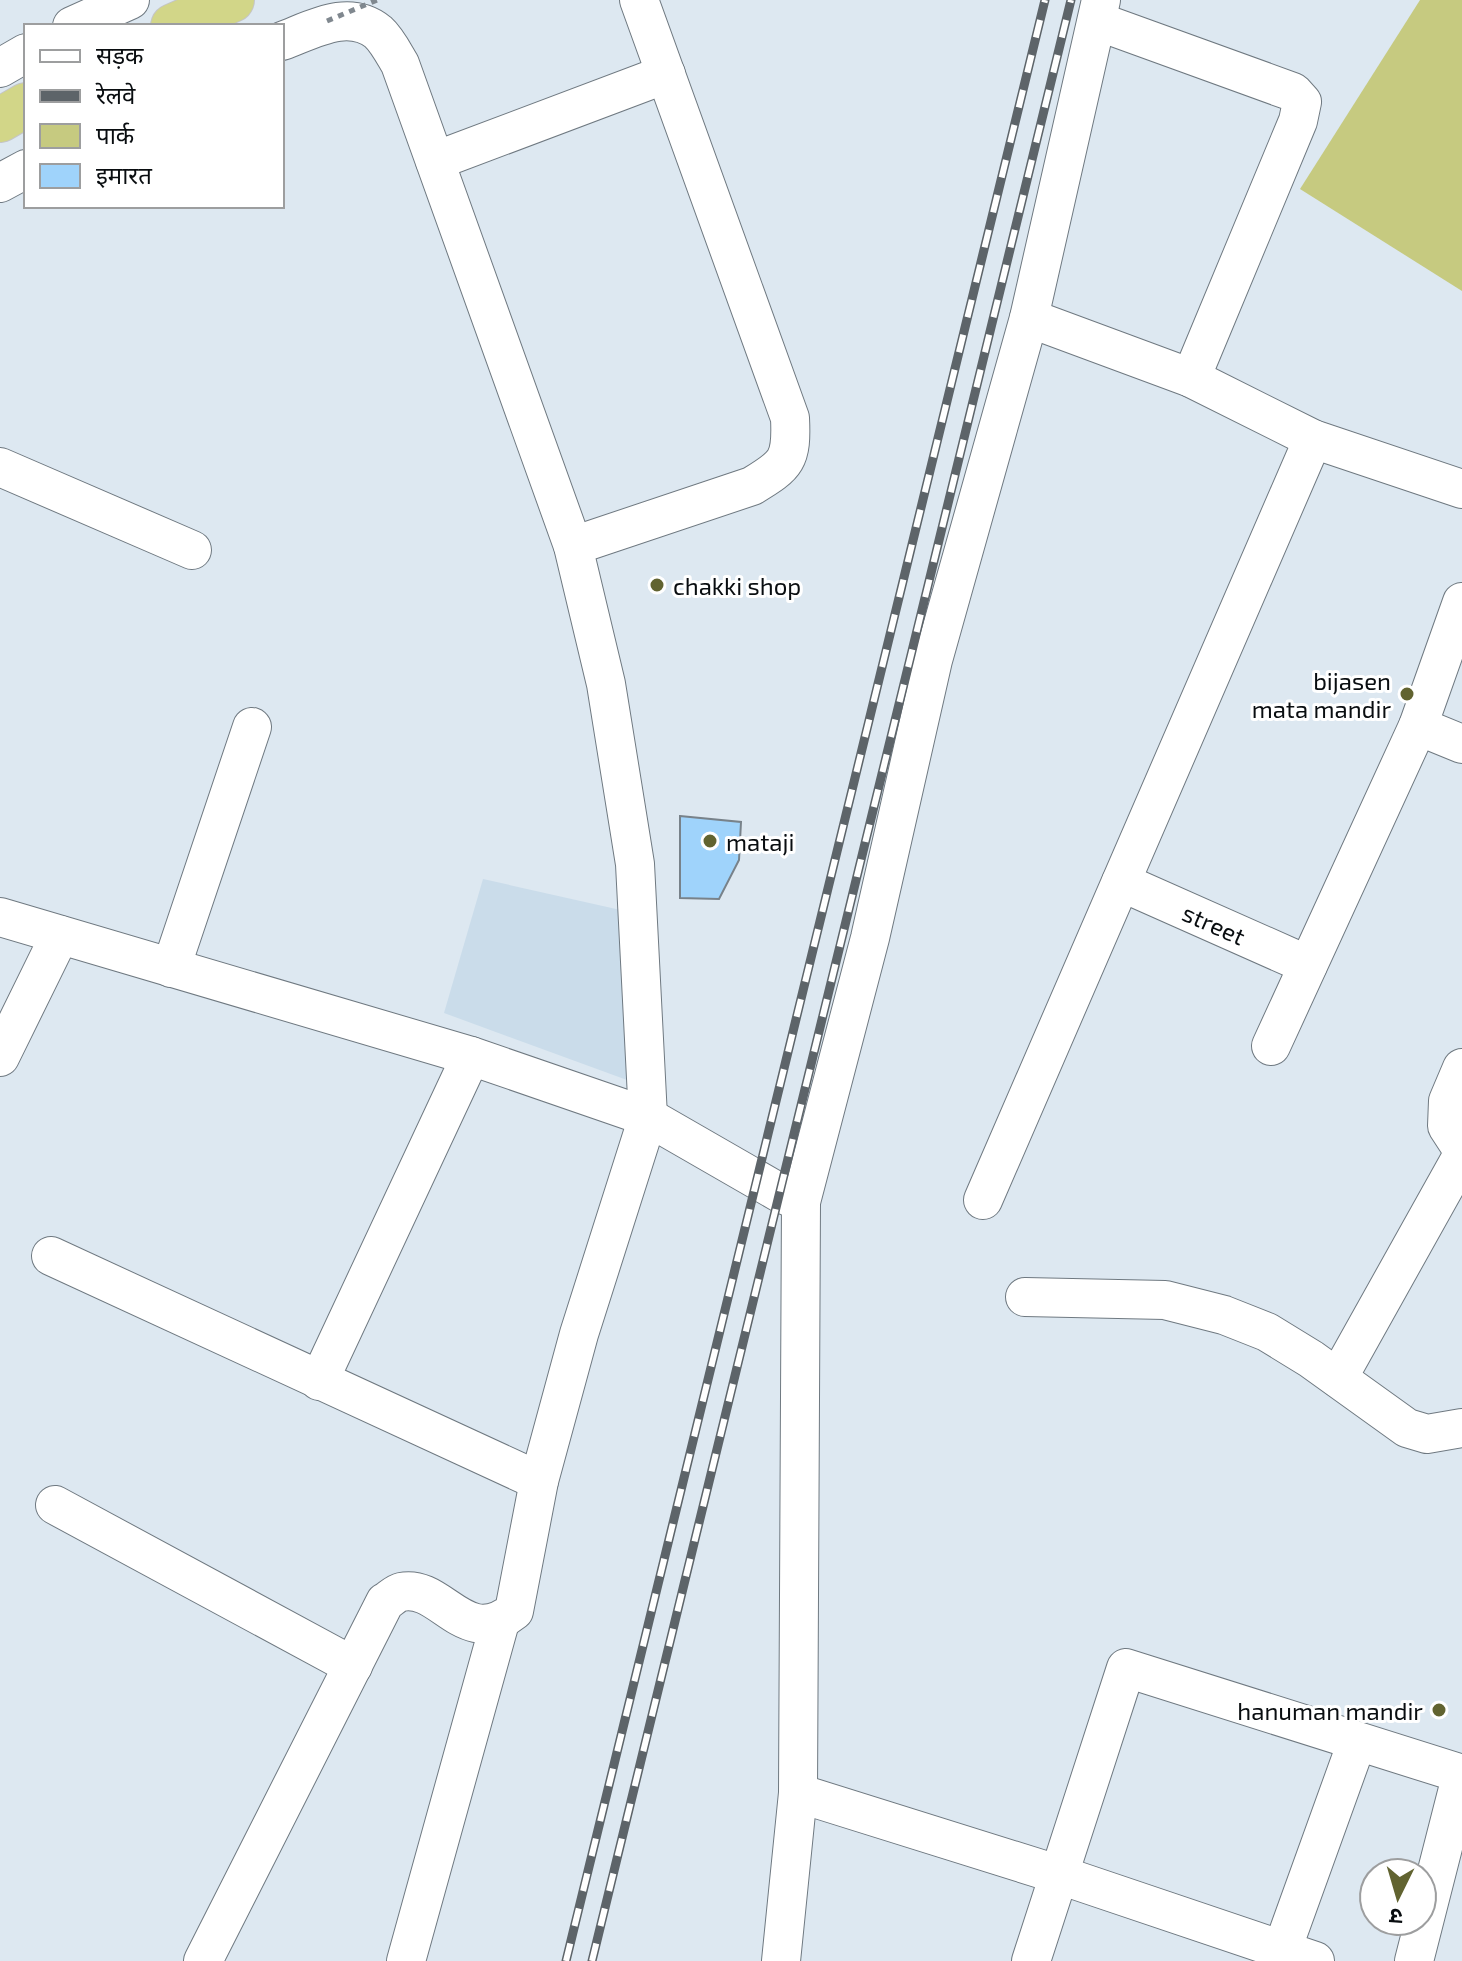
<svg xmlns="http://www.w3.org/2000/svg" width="1462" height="1961" font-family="'Exo 2','Noto Sans Devanagari',sans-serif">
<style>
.built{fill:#cadcea}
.green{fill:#c6ca80}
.building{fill:#9fd3fb;stroke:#78828a;stroke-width:2}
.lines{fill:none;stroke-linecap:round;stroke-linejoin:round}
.street-casing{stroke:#6f7981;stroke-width:40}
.highway-casing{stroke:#c4c5c6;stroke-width:46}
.street{stroke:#fff;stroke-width:38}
.highway{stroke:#d2d688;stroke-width:44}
.rail-casing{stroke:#5d6469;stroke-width:9}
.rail{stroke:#fff;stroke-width:6;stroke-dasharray:18;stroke-linecap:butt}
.path-bridge{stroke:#80888f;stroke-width:5;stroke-dasharray:6 6;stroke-linecap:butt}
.poi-dot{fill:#616330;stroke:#fff;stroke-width:3}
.labels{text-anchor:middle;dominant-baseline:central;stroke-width:6;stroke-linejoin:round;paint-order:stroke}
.poi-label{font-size:24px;fill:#090d10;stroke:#fff;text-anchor:start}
.street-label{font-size:24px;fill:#090d10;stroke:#fff}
</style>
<rect width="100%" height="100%" fill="#dde8f1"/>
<!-- built -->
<polygon class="built" points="483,879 625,911 627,1080 444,1013"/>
<!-- green -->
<polygon class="green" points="1420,0 1462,0 1462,291 1300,189"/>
<!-- building -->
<polygon class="building" points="680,816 741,822 739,860 719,899 680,898"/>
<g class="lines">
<!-- street casing -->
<g class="street-casing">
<g id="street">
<polyline points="1097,21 1293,92 1302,102 1298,121 1191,378"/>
<polyline points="72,26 130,0"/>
<polyline points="0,68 26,53"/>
<polyline points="435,161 666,74"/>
<polyline points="0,183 26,169"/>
<polyline points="1029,318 1191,378 1313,439 1462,489"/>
<polyline points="0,467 192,550"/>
<path d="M573,546L752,486C787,465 792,460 790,418L639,0"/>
<polyline points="1418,726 1462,744"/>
<polyline points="1121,882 1308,965"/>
<polyline points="0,917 471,1056 648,1117 780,1193 801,1202"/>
<polyline points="171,968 252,727"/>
<polyline points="1271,1046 1418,726 1462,602"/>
<polyline points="0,1057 60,935"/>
<polyline points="1462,1068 1448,1101 1447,1126 1462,1149"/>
<polyline points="983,1200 1313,439"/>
<polyline points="51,1256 539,1481"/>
<polyline points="1025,1297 1165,1300 1224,1315 1267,1332 1311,1359 1407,1428 1427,1434 1462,1428"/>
<polyline points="1338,1378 1462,1156"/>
<polyline points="319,1381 471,1056"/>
<polyline points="55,1505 353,1666"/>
<polyline points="798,1793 1060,1875 1315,1961"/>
<path d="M203,1961L385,1602C389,1600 396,1593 401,1592C442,1583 464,1651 514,1611L539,1481L579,1334L648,1117L635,864L606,684L573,546L400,64C394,54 387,40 378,32C348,8 312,30 282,41"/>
<polyline points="406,1961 500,1622"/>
<polyline points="781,1961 798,1793 801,1202 870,938 933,660 1029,318 1101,0"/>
<polyline points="1031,1961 1126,1668 1462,1774"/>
<polyline points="1278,1961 1357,1742"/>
<polyline points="1414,1961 1462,1773"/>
</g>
</g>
<!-- highway casing -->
<g class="highway-casing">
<g id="highway">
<polyline points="173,26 232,0"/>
<polyline points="0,120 26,105"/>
</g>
</g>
<!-- street -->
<use href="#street" class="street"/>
<!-- highway -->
<use href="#highway" class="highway"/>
<!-- rail casing -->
<g class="rail-casing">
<g id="rail">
<polyline points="566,1961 1045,0"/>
<polyline points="592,1961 1071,0"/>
</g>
</g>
<!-- rail -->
<use href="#rail" class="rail"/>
<!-- path-bridge -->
<polyline class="path-bridge" points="327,21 377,0"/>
</g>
<!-- markers -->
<g class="poi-dot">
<circle cx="657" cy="585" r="8"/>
<circle cx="1407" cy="694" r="8"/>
<circle cx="710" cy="841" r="8"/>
<circle cx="1439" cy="1710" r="8"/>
</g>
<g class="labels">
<!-- poi labels -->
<g class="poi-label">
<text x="673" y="585">chakki shop</text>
<text x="1391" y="680" text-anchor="end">bijasen<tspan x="1391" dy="28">mata mandir</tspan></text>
<text x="726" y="841">mataji</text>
<text x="1423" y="1710" text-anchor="end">hanuman mandir</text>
</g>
<!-- street labels -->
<g class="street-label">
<text transform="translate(1214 924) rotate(24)">street</text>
</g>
</g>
<!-- legend -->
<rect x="24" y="24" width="260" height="184" fill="#ffffff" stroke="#9d9e9f" stroke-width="2"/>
<rect x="40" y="50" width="40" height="12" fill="#ffffff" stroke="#9d9e9f" stroke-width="2"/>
<text x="96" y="64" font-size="24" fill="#090d10">सड़क</text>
<rect x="40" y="90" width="40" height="12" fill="#5d6469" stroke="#9d9e9f" stroke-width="2"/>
<text x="96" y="104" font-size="24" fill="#090d10">रेलवे</text>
<rect x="40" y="124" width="40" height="24" fill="#c6ca80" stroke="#9d9e9f" stroke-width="2"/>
<text x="96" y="144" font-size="24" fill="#090d10">पार्क</text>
<rect x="40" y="164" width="40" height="24" fill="#9fd3fb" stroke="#9d9e9f" stroke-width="2"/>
<text x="96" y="184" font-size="24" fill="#090d10">इमारत</text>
<!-- north arrow -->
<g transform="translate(1398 1897) rotate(185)"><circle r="38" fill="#ffffff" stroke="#9d9e9f" stroke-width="2"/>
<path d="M0-6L14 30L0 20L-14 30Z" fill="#616330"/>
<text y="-12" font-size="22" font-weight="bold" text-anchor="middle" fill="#090d10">उ</text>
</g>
</svg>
